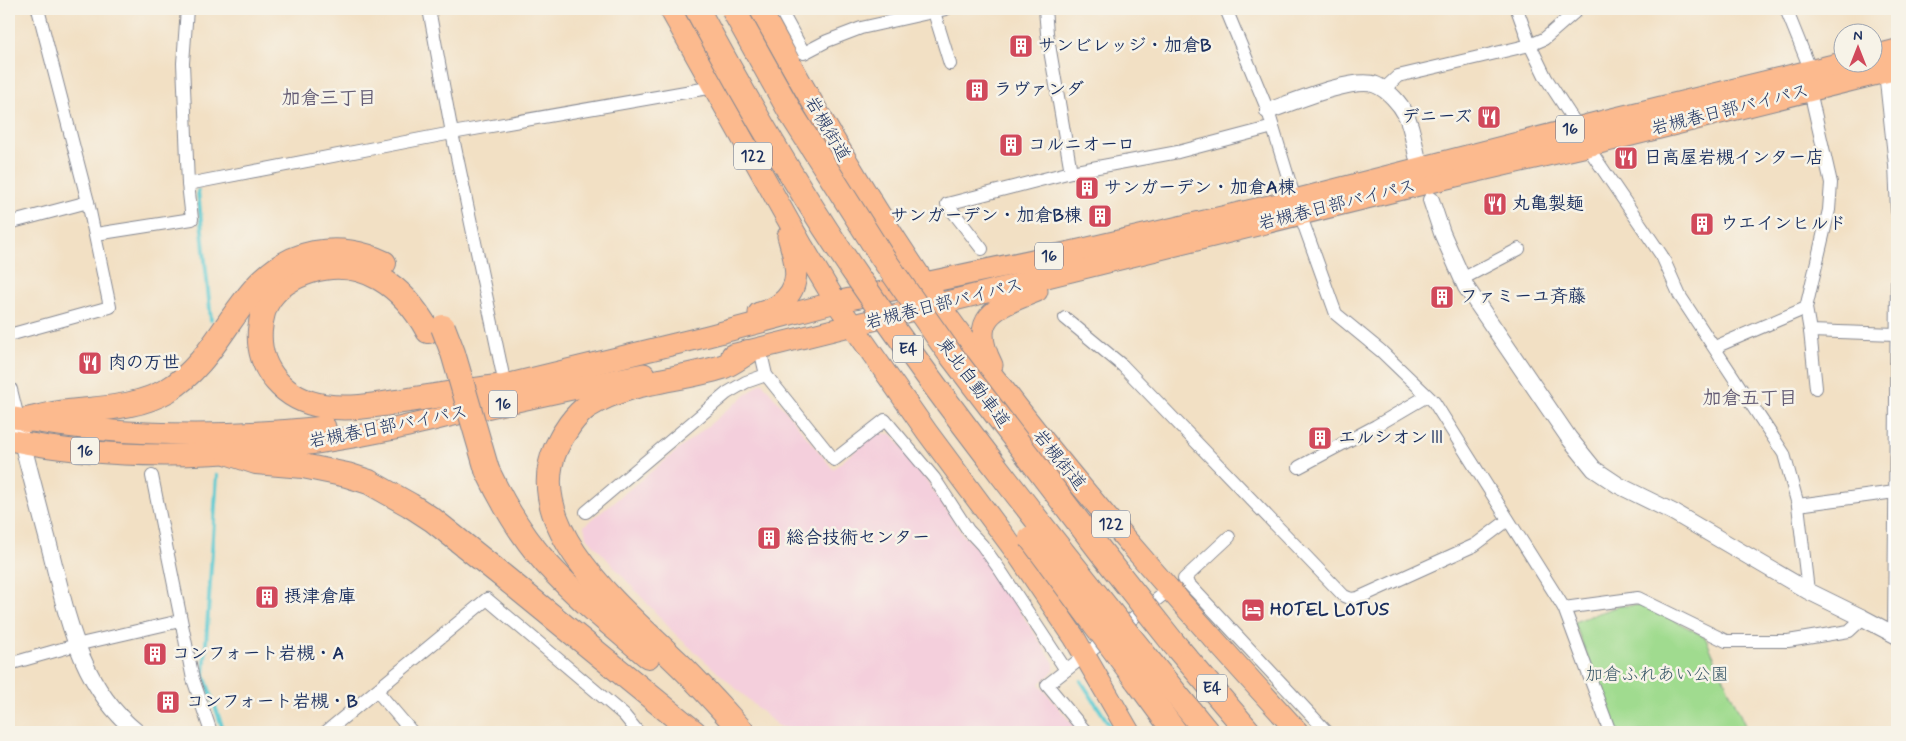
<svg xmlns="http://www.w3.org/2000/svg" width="1906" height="741" font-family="Mynerve,'Klee One',sans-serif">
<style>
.built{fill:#f4cfdc}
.green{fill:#a0db8f;stroke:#5e8576}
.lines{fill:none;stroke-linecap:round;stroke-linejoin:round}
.stream{stroke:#5dcad2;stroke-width:4}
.minor-casing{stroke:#868891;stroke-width:14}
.tertiary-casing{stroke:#868891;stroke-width:18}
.trunk-casing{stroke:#868891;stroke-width:23}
.motorway-casing{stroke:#868891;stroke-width:26}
.minor{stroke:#fff;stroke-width:12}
.tertiary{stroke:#fff;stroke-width:16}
.trunk{stroke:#fcba8e;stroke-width:21}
.motorway{stroke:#fcba8e;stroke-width:24}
.motorway-bridge-casing{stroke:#868891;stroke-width:26;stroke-linecap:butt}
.motorway-bridge{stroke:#fcba8e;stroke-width:24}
.labels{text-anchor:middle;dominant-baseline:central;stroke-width:5;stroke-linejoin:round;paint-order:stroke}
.shield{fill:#f7f3e8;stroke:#5d6a87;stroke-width:1}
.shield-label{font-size:16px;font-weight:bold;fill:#1b2f5e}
.poi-label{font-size:18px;font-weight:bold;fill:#1b2f5e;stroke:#f7f3e8;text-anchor:start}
.street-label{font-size:18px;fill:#1b2f5e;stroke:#f7f3e8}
.park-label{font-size:18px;fill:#3c5a6a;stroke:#f7f3e8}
.neighbourhood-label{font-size:19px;font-weight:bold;fill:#645c75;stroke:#f7f3e8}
</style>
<rect width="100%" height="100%" fill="#f7f3e8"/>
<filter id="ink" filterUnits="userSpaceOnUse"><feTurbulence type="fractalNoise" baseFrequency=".02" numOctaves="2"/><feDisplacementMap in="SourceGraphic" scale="10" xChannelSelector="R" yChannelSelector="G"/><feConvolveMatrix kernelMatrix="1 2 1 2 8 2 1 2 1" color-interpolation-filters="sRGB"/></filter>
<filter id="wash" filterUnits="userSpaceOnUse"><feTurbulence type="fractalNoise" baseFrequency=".0096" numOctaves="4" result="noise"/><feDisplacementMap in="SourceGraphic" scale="20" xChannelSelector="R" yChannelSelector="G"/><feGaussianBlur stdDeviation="1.12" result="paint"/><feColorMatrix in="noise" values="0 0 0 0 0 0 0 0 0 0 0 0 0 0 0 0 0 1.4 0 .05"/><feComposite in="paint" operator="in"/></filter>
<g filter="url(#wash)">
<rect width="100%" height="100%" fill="#f2e0c4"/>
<!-- built -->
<polygon class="built" points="762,382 833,469 877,433 892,434 928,482 963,535 981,552 1054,663 1054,671 1039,684 1079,732 801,732 778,726 675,634 586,536 584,526"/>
<!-- green -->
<polygon class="green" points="1646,605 1705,637 1748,732 1617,732 1574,622 1618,606"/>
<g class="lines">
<!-- stream -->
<g class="stream">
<polyline points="198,191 211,320"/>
<polyline points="217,475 204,675 224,732"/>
<polyline points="1081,681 1114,732"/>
</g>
</g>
</g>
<g filter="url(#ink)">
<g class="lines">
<!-- minor casing -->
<g class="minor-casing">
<g id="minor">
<polyline points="429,9 452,133 505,385"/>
<polyline points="780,9 804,53 827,41 861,28 946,9"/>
<polyline points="1045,9 1047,33 1071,172"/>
<polyline points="1226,9 1268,111 1295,200 1336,314 1381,351 1434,402 1564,608 1610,732"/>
<polyline points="1517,9 1530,45 1546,78 1578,127"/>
<polyline points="1786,9 1811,71"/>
<polyline points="934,12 950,64"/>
<polyline points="1885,72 1895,165 1897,211"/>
<polyline points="1383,90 1398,76 1530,45 1544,39 1575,12 1575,9"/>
<polyline points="1810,91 1831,183 1829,210 1806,308 1810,331 1896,334"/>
<polyline points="1587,146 1662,256 1680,296 1784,454 1798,505 1808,591"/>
<polyline points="188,184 452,133 714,87"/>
<polyline points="9,223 88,202"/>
<polyline points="96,234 192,219 188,184 183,63 187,9"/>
<polyline points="982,249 947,204 1071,172 1178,152 1273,127"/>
<polyline points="1462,279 1519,249"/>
<polyline points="1065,318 1123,366 1344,596 1351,599 1358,598 1475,545 1508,520"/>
<polyline points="1810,331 1816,388"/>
<polyline points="9,335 110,307 88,202 38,9"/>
<polyline points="1715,347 1806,308"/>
<polyline points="760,349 766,375 834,460 885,420 934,478 968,530 982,545 1000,570 1066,670"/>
<polyline points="1299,467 1376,426 1427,396"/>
<polyline points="152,476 193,679 211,732"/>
<polyline points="1798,505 1895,492"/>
<polyline points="586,512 727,393 746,382 766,375"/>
<polyline points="1229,537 1184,579 1327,732"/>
<polyline points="1564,608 1638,598 1726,641 1788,641 1849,631 1863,618"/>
<polyline points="1894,634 1897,281"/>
<polyline points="9,664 76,645 180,621"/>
<polyline points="377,691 412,732"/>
<polyline points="326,732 487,599 624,715 638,732"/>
<polyline points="1086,732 1047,685 1169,590"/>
</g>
</g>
<!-- tertiary casing -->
<g class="tertiary-casing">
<g id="tertiary">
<path d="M1268,111C1291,103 1354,76 1376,85C1388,90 1400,103 1406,115C1412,127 1414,143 1417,156"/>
<polyline points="1431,200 1442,233 1466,287 1569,438 1594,469 1618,485 1673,512 1808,591 1863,618 1897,636"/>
<path d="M9,390C21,439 34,488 47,537C66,608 76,683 137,732"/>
</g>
</g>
<!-- trunk casing -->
<g class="trunk-casing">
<g id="trunk">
<polyline points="670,9 803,247 836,302 927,432 1019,556 1074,637 1129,732"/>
<path d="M760,9C815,110 873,209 939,304C959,334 982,362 1005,391C1096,510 1197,621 1298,732"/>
<polyline points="1874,56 1897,50"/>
<path d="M759,313C765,311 773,309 778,305C805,287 795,261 788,236"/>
<polyline points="732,355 1447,178 1587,146 1897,69"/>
<path d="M992,365C967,316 997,307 1037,291"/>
<polyline points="481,391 708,336 836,302 1075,251 1295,200 1604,121 1846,62"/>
<path d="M9,417C113,437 219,438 325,427"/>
<path d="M9,440C133,465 265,456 389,430C419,424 450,415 481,409C535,397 589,385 644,374"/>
</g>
</g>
<!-- motorway casing -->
<g class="motorway-casing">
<g id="motorway">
<path d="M428,331C404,287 363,255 311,271C295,276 280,284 270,298C264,306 261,319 260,330C257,370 285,400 324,406C351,410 377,405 403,401C434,396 466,391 497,387"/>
<path d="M27,420C40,417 54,413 68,412C103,408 137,408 168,390C227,355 240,267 314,253C340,249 361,252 384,263"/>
<polyline points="229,453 256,462 303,466 347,475 369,482 410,505 433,520 504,577 694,732"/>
<path d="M487,470C503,504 521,535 546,563C577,597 613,626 648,656"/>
<polyline points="1174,644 1249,732"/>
<polyline points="1154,667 1207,732"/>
<polyline points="1136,679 1175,732"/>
<path d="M742,731C721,708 700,684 677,662C627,613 520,529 556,448C563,433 575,415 588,406C629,380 678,381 722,367C731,364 740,357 748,352"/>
</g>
</g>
<!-- minor -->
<use href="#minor" class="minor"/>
<!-- tertiary -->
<use href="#tertiary" class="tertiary"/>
<!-- trunk -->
<use href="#trunk" class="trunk"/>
<!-- motorway -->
<use href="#motorway" class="motorway"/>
<!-- motorway-bridge casing -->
<g class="motorway-bridge-casing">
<g id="motorway-bridge">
<path d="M697,9C747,102 800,194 861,282C952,415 1053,541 1154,667"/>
<polyline points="733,9 792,115 882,257 948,351 1102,553 1174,644"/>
<polyline points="443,327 453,353 487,470"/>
<polyline points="1031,538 1136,679"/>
</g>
</g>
<!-- motorway-bridge -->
<use href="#motorway-bridge" class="motorway-bridge"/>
</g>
</g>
<!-- icons -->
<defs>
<g id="building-square" transform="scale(1.25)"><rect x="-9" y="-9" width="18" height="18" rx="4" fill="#d1495b" stroke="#f7f3e8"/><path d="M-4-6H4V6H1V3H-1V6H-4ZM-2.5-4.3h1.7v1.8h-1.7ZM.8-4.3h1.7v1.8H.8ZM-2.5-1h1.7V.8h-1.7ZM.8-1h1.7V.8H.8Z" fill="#fff"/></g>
<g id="restaurant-square" transform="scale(1.25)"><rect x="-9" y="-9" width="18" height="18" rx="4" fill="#d1495b" stroke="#f7f3e8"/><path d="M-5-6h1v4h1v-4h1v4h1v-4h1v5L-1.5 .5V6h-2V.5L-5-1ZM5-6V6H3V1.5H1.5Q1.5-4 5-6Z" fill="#fff"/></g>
<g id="hotel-square" transform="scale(1.25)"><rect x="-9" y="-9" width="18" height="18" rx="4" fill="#d1495b" stroke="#f7f3e8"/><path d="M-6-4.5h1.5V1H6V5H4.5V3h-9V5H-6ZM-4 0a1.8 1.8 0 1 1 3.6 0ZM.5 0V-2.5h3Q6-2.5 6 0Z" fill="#fff"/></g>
</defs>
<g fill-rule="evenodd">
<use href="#building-square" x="1021" y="46"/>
<use href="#building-square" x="977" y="90"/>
<use href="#restaurant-square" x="1489" y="117"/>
<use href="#building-square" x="1011" y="145"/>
<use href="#restaurant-square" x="1626" y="158"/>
<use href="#building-square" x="1087" y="188"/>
<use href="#restaurant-square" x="1495" y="204"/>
<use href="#building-square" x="1100" y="216"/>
<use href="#building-square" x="1702" y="224"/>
<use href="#building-square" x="1442" y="297"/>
<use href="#restaurant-square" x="90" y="363"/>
<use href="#building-square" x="1320" y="438"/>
<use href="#building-square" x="769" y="538"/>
<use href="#building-square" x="267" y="597"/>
<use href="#hotel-square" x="1253" y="610"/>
<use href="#building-square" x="155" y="654"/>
<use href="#building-square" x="168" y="702"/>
</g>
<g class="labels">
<!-- shield labels -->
<g class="shield">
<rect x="1556" y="115.5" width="28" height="27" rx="4"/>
<rect x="734" y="142.5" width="38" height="27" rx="4"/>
<rect x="1035" y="242.5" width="28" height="27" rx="4"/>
<rect x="893" y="335.5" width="30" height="27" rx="4"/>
<rect x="489" y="390.5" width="28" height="27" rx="4"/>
<rect x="71" y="437.5" width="28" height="27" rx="4"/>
<rect x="1092" y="510.5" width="38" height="27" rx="4"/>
<rect x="1197" y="674.5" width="30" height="27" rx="4"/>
</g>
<g class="shield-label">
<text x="1570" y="129">16</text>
<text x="753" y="156">122</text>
<text x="1049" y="256">16</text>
<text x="908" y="349">E4</text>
<text x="503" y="404">16</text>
<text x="85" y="451">16</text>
<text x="1111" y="524">122</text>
<text x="1212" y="688">E4</text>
</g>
<!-- poi labels -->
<g class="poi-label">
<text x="1038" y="46">サンビレッジ・加倉B</text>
<text x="994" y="90">ラヴァンダ</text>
<text x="1472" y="117" text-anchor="end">デニーズ</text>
<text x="1028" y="145">コルニオーロ</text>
<text x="1644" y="158">日高屋岩槻インター店</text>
<text x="1104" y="188">サンガーデン・加倉A棟</text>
<text x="1512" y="204">丸亀製麺</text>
<text x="1082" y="216" text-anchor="end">サンガーデン・加倉B棟</text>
<text x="1720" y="224">ウエインヒルド</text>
<text x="1460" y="297">ファミーユ斉藤</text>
<text x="108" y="363">肉の万世</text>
<text x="1338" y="438">エルシオンⅢ</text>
<text x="786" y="538">総合技術センター</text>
<text x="284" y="597">摂津倉庫</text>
<text x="1270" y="610">HOTEL LOTUS</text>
<text x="172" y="654">コンフォート岩槻・A</text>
<text x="186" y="702">コンフォート岩槻・B</text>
</g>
<!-- street labels -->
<g class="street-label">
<text transform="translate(1730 110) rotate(-14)">岩槻春日部バイパス</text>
<text transform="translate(827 129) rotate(60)">岩槻街道</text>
<text transform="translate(1337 205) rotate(-14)">岩槻春日部バイパス</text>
<text transform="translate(944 304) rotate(-14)">岩槻春日部バイパス</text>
<text transform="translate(973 383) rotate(53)">東北自動車道</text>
<text transform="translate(388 427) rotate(-11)">岩槻春日部バイパス</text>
<text transform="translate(1059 460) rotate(51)">岩槻街道</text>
</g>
<!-- park labels -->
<g class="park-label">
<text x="1657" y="675">加倉ふれあい公園</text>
</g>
<!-- neighbourhood labels -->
<g class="neighbourhood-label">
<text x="329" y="98">加倉三丁目</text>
<text x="1750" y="398">加倉五丁目</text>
</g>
</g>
<!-- margin -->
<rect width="1906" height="741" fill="none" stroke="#f7f3e8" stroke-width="30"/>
<!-- north arrow -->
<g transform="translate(1858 48)"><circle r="24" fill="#f7f3e8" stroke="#9fa5b1"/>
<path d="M0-4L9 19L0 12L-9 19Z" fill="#d1495b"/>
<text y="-8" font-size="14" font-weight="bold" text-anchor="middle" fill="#1b2f5e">N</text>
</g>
</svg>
